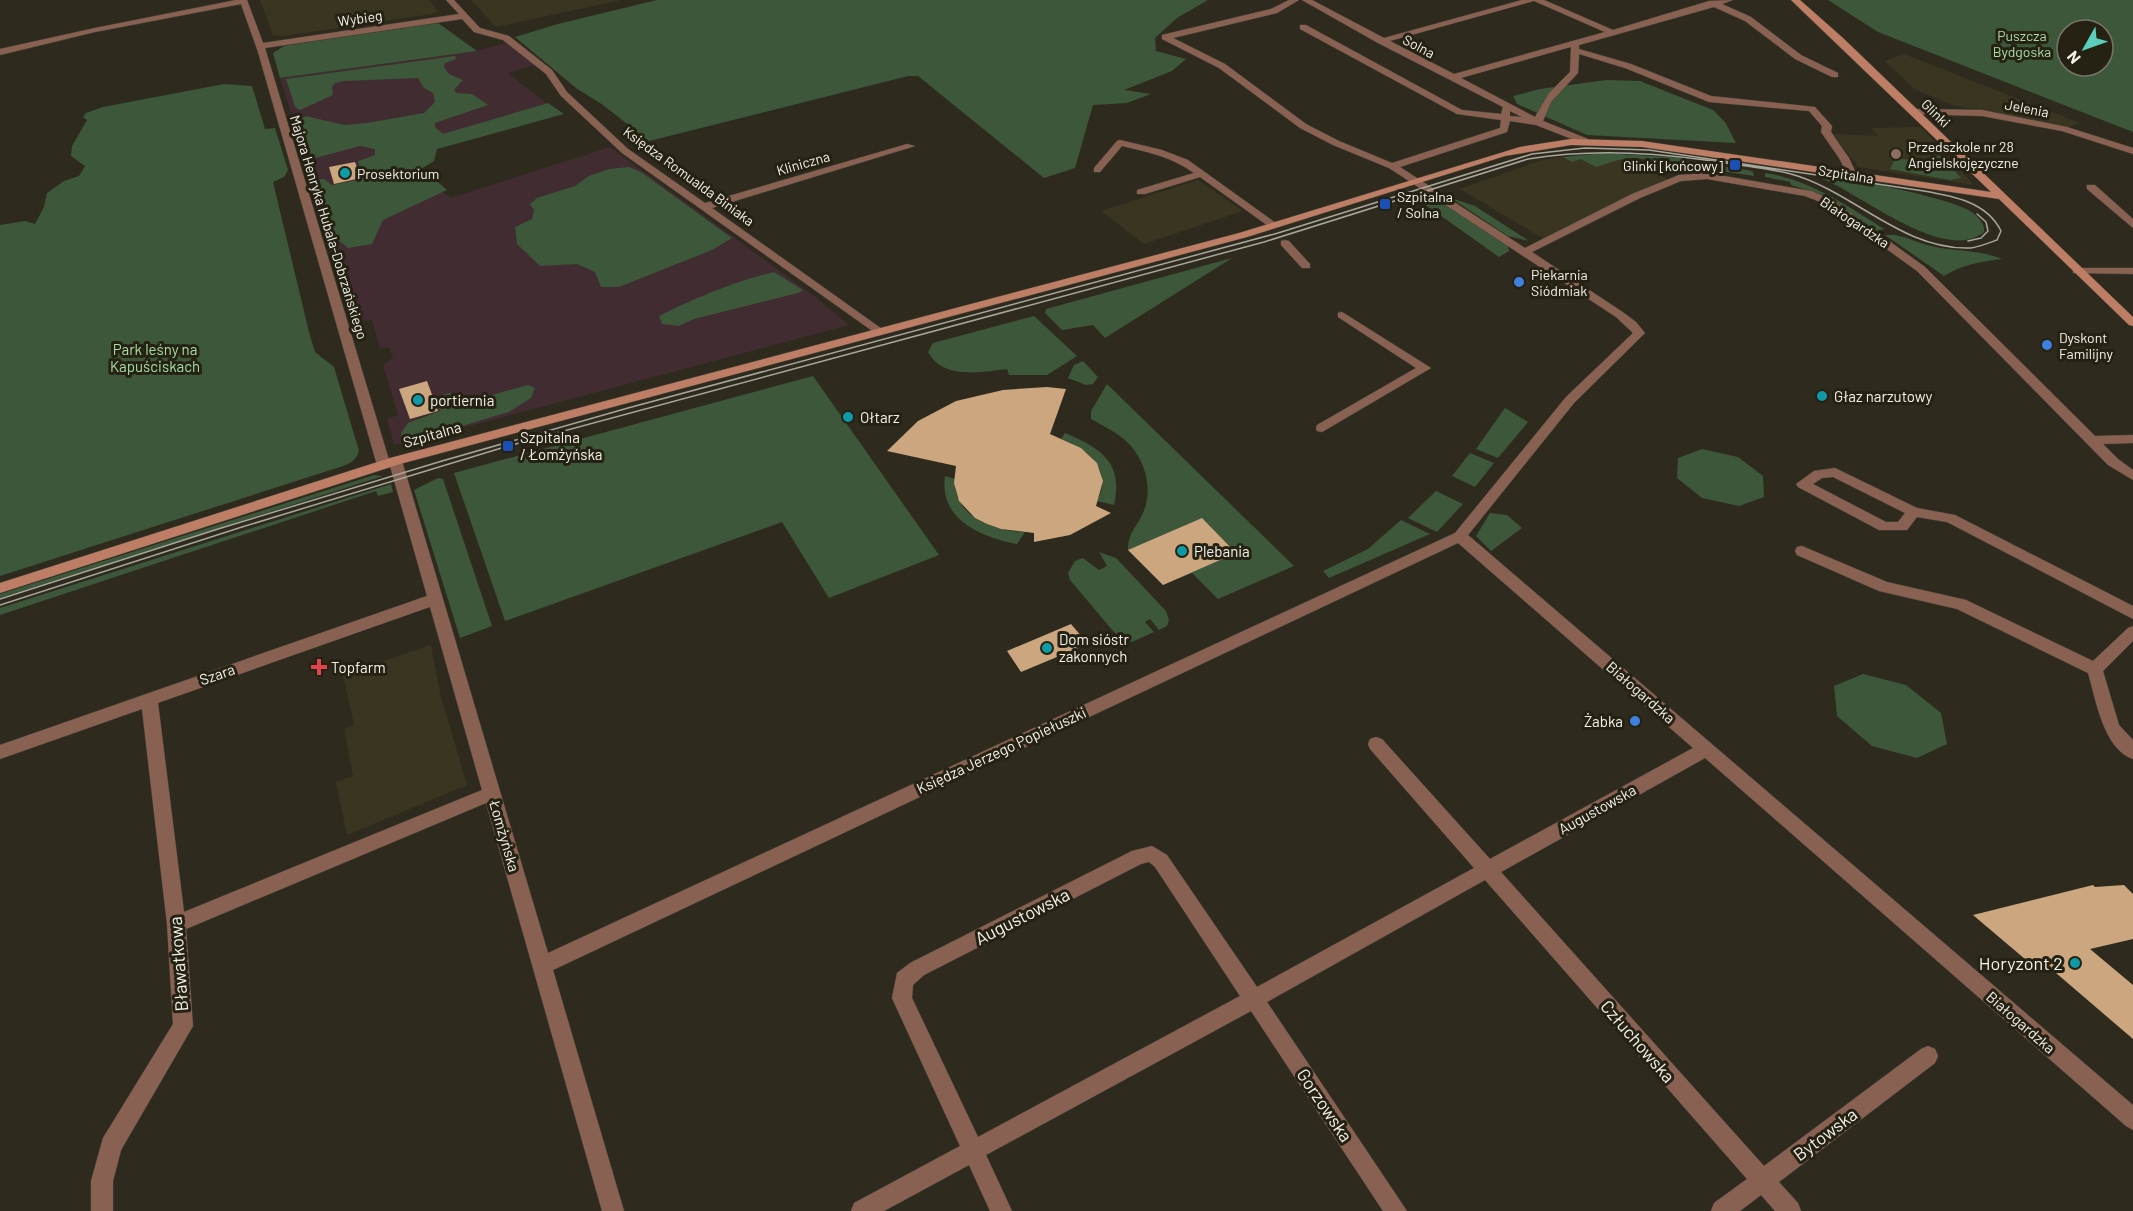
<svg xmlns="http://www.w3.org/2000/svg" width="2133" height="1211" font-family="Barlow,sans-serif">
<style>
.built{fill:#393521}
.medical{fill:#402c31}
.green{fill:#3c573a;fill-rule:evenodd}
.building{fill:#cba67e}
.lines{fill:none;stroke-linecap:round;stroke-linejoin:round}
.street-casing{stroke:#4a473b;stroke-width:1}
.secondary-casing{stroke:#4a473b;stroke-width:1}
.street{fill:#896152;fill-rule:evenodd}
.secondary{fill:#be7e66;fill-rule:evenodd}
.tram{stroke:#a8a69b;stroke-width:1.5}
.education-dot{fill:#8d6e63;stroke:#252214;stroke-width:2}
.transit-dot{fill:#1a4fb4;stroke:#252214;stroke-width:2}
.culture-dot{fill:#0f9aa8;stroke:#252214;stroke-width:2}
.shop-dot{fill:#3f7fe0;stroke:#252214;stroke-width:2}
.health-dot{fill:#e0444e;stroke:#252214;stroke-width:2}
.labels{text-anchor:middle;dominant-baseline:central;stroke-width:6;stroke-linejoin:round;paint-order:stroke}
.far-street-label{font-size:14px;fill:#f5f3ea;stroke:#252214}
.far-park-label{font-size:14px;fill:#a7dfa4;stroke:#252214}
.far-poi-label{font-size:14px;fill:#f5f3ea;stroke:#252214;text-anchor:start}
.park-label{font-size:15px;fill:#a7dfa4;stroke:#252214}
.poi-label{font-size:15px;fill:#f5f3ea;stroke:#252214;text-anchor:start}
.street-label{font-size:15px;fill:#f5f3ea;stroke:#252214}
.near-street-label{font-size:18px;fill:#f5f3ea;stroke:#252214}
.near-poi-label{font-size:18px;fill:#f5f3ea;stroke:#252214;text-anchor:end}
</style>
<rect width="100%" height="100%" fill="#2e2b1e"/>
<!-- built -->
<g class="built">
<polygon points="260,0 429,0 438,11 432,14 283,36 273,35"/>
<polygon points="471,0 621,0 496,27"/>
<polygon points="1904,54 2080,123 2068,127 1952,105 1914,89 1885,61"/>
<polygon points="1921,127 1974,185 1858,167 1833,134 1878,136 1871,128"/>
<polygon points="1620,155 1670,180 1547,241 1460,189 1542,160 1569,156"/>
<polygon points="1198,180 1243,211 1144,244 1101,211"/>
<polygon points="431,645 440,693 467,785 347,835 336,782 353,776 344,729 354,725 343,675"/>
</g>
<!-- medical -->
<polygon class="medical" points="506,43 536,64 508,73 559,113 428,149 408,167 451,198 610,147 818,299 849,325 402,444 394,444 387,419 398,415 383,365 393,358 389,347 380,349 372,320 364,321 355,314 280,78 477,51"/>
<!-- green -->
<g class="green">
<polygon points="657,0 1208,0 1177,18 1155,38 1156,51 1186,59 1172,71 1124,90 1151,94 1127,103 1093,105 1075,168 1044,178 918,76 908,76 649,141 603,105 576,88 515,37 558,24"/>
<path d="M1828,0H2133V132L1878,32ZM2067,30H2103V66H2067Z"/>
<polygon points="438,23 477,51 280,78 273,53 284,46 296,44"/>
<path d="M455,56L456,59L445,63L444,67L449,74L463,80L454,90L457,93L472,94L488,105L435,123V127L443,134L548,103L564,114L437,149L434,161L421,169L418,174L438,182L447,190L383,220L372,244L348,248C344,244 337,240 334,235C331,228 316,183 317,179H324L332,185L362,179L358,161L375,155V149L360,146L312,159L299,120L306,116L344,125L367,123L424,113L435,102L433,93L424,88L418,78L344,81L335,83L332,87L333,95L300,110L295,107L286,79Z"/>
<polygon points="1606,80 1640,81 1713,110 1725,122 1736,143 1587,135 1517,104 1513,96 1540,89"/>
<path d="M224,84L252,86L265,129L275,128L288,170L284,177L273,182L309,332L315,352L334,367L359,451C356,461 349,464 340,467L0,576V225L25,221L35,224L44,207L47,193L64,181L79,176L85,166L71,156L72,146L87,120L83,117L86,113L103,107Z"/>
<polygon points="1604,153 1684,158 1685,161 1748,170 1753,172 1754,176 1634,158 1618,160 1596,167 1581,159 1572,162 1563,157"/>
<polygon points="1938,156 1943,158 1961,178 1950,180 1890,169 1894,161 1898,159 1936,161 1936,157"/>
<polygon points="629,167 641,172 732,238 712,250 619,287 601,287 595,272 577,264 540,266 517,244 515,227 532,219 534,210 530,204 537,198 575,186 589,176 609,169"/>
<path d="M1765,173C1810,180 1846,205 1884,229L1877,231L1823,195L1791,185L1790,182L1765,177Z"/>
<path d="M1818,177C1845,176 1938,196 1964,208C1974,212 1980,218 1984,227V232C1944,265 1858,191 1818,177Z"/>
<polygon points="1433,196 1508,246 1509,251 1499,257 1420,201"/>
<polygon points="1451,198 1475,206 1529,241 1508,236"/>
<path d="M1885,235C1901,233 1916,243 1931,246C1957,252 1977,249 2002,259C1980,262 1963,264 1944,276Z"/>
<polygon points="1232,258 1105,338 1093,325 1062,330 1045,313 1046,309"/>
<path d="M774,272L803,290L798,293L694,319L679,326L662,324L659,316C692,299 738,280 774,272Z"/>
<path d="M1034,316L1077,356L1047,375H1009L1007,369C981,372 943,380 928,352L933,343Z"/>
<polygon points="1083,361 1098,377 1093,384 1086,385 1068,378 1074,365"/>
<polygon points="813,376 939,555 829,598 782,522 505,621 454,473"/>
<path d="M1107,384L1294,566L1218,599L1192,573L1163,585L1128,550C1127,536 1136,527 1142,515C1154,491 1146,460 1127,442C1117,432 1103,426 1091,419V411Z"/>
<polygon points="528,385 535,388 531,398 509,412 412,441 402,439 401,433 408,423 440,411 437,401 441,395 450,393 470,401"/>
<polygon points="1505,408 1528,422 1498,458 1476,449"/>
<path d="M1065,433C1101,448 1124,463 1114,505L1097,501C1114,470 1088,449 1061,439Z"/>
<polygon points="1702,449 1738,457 1763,476 1764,497 1739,506 1702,498 1677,478 1678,458"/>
<polygon points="1470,453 1494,463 1475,487 1452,476"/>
<polygon points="374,475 383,476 0,598 0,594"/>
<path d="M945,476L955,479C953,517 994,531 1025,532L1017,544C981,537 939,520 945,476Z"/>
<polygon points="438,478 443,479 492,626 460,638 414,490"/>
<polygon points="391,484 393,492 378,496 376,491 0,615 0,608"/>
<polygon points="1436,491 1463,504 1437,532 1408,518"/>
<polygon points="1490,513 1507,515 1522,528 1491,551 1476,536"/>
<polygon points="1401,520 1430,534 1329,578 1323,571 1368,549"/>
<polygon points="1099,552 1116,558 1166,611 1169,620 1167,626 1159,630 1150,619 1145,622 1154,632 1132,642 1120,637 1113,631 1070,580 1068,573 1075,561 1083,558 1099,570 1107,566"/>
<polygon points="1863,674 1906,685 1941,713 1947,744 1917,758 1872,746 1837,716 1834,686"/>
</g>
<!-- building -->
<g class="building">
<polygon points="355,162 361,178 334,184 329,167"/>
<polygon points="427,381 438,411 410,419 399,389"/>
<polygon points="1047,387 1066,389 1050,434 1081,448 1097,463 1103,481 1096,506 1111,513 1070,535 1034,542 1034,533 1001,529 987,524 975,518 959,501 954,483 956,466 887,451 918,421 956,401 1003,390"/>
<polygon points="1202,518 1236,553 1163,585 1128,550"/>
<polygon points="1071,624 1088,644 1021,672 1007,651"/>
<polygon points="2093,885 2095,887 2124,885 2133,894 2133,939 2090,949 2133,985 2133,1039 2042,961 2032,965 1973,915"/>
</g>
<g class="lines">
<!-- street casing -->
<g class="street-casing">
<g id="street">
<path d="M236,0H247L263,43L459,14L446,0H454L480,28L509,36L552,70L567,92L628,149L705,203L907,144L915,146L712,208L882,329L884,331L878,335L622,153L561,96L546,74L503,40L474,32L462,19L265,48L389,460L395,457L402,461L548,953L1455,533L1566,397L1633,333L1616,317L1412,183L1389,168L1333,145L1300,128L1219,68L1162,39V35L1271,9L1289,0H1299L1277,13L1173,38L1225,64L1306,124L1339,141L1392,163L1500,128L1501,120L1457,114L1300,29V25H1306L1462,110L1501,114L1503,107L1378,43L1302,0H1312L1384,38L1522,0H1544L1613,30L1709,1L1733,0L1722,4L1751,17L1801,55L1838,73V77H1832L1795,59L1745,21L1714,7L1579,45V49L1631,64L1711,96L1815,107L1832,126L1831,132L1849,158L1857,175L1855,177H1849L1839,158L1821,132L1822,126L1809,111L1709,102L1625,68L1579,54L1578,73L1551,102L1543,121L1588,139V143H1582L1536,125L1510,121L1507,132L1400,167L1525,248L1632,194L1679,175L1707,173L1811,191L1831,199L1925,267L2095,436L2133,435V443L2103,444L2118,459L2133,470V480L2108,465L1917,271L1823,203L1805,196L1707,179L1681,181L1640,198L1532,252L1624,313L1636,322L1645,333L1574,403L1468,535L2133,1105V1130L2126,1126L1705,758L1501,872L1764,1166L1921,1049L1928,1046L1935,1049L1938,1056L1935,1063L1779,1182L1798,1203L1801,1211H1775L1761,1195L1740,1211H1711L1714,1203L1747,1179L1485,880L1267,1002L1407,1211H1383L1251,1011L986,1155L1012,1211H990L969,1165L884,1211H851L854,1203L960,1146L892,998L897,973L910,963L1132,851L1152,846L1167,855L1257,987L1474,868L1370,749L1368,744L1370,739L1376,737L1382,739L1490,859L1693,748L1458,543L553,970L624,1211H602L486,803L186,929L193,1026L121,1150L113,1181V1211H91V1181L103,1138L173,1024L167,924L142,709L0,759V745L427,596L390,466L384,469L377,465L258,52L241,4L95,32L0,55V49L95,28ZM1534,1L1605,32L1454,74L1390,41ZM1571,47L1570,72L1549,93L1535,117L1461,78ZM1510,111L1522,117L1510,116ZM430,607L482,790L184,912L158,703ZM1149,862L1155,867L1240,996L978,1137L912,998L913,985L924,975L1141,864Z"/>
<polygon points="1913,109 1982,110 2067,127 2133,148 2133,154 2062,131 1982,116 1910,114 1910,110"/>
<path d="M1120,140L1162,150L1188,160L1280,226L1271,228L1200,177L1145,194H1137V190L1194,173C1172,157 1148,152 1122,146L1100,172H1094V168L1117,141Z"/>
<polygon points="2087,185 2095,185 2133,219 2133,228 2087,189"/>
<polygon points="1285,240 1289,241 1310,264 1310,268 1302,268 1281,245 1281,241"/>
<polygon points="2077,268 2133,268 2133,274 2073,273 2073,269"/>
<polygon points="1342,312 1431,368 1322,432 1317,431 1316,428 1317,425 1416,368 1338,317 1338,313"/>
<path d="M1835,468L1917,508L1955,515L2133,606V619L1947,522L1917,517L1907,530H1879L1798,487L1796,484L1814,471ZM1833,477L1905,513L1898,522H1886L1813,484L1822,478Z"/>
<path d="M1802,546L1887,582L1966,600L2093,661L2128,628L2133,626V641L2103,671L2119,725L2133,740V759C2103,749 2096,699 2088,673L1957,609L1879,591L1797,555L1795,551L1797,547Z"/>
</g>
</g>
<!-- secondary casing -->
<g class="secondary-casing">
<polygon id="secondary" points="1791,0 1800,0 1843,38 2133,317 2133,326 2129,325 1999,199 1642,147 1571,145 1505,156 1247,237 400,464 0,593 0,583 390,458 1239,233 1520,147 1571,139 1642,141 1991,192"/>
</g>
<!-- street -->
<use href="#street" class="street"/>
<!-- secondary -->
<use href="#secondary" class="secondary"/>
<!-- tram -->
<g class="tram">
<polyline points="1968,241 1981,238 1988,231 1986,222 1977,214"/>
<path d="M0,599L218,529L442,461L628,408L1278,233L1532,154L1585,148L1649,150L1924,191C1953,196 1987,202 2001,231L1997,240C1989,243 1979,247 1971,248C1903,251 1853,191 1791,174C1772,169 1752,167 1732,164C1664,153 1596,148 1528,159L1264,242L508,446L242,527L0,605"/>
</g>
</g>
<!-- markers -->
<circle class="education-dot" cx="1896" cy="154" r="6"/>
<g class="transit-dot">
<rect x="1729" y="159" width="12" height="12" rx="3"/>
<rect x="1379" y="198" width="12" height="12" rx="3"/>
<rect x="502" y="440" width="12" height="12" rx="3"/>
</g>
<g class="culture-dot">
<circle cx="345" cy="173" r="6"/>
<circle cx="1822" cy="396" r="6"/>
<circle cx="418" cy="400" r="6"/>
<circle cx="848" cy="417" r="6"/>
<circle cx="1182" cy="551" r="6"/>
<circle cx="1047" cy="648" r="6"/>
<circle cx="2075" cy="963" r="6"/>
</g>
<g class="shop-dot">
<circle cx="1519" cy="282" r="6"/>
<circle cx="2047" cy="345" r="6"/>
<circle cx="1635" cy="721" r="6"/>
</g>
<path class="health-dot" d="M316 658h6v6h6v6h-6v6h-6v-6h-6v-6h6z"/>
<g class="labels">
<!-- far-street labels -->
<g class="far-street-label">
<text transform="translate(360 18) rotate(-8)">Wybieg</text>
<text transform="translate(1419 46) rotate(28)">Solna</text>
<text transform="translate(2027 108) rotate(11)">Jelenia</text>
<text transform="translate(1936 113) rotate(44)">Glinki</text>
<text transform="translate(803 163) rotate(-16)">Kliniczna</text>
<text transform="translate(1846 174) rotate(9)">Szpitalna</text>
<text transform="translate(689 176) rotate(36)">Księdza Romualda Biniaka</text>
<text transform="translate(1855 222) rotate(34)">Białogardzka</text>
<text transform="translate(329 227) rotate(73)">Majora Henryka Hubala-Dobrzańskiego</text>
</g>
<!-- far-park labels -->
<g class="far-park-label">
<text x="2022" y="35">Puszcza<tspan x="2022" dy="16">Bydgoska</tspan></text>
</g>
<!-- far-poi labels -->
<g class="far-poi-label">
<text x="1908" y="146">Przedszkole nr 28<tspan x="1908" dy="16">Angielskojęzyczne</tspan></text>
<text x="1723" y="165" text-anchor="end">Glinki [końcowy]</text>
<text x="357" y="173">Prosektorium</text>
<text x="1397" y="196">Szpitalna<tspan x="1397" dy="16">/ Solna</tspan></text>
<text x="1531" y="274">Piekarnia<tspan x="1531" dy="16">Siódmiak</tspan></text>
<text x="2059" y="337">Dyskont<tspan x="2059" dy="16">Familijny</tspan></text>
</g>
<!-- park labels -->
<g class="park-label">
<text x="155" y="349">Park leśny na<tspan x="155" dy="17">Kapuściskach</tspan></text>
</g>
<!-- poi labels -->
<g class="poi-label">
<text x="1834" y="396">Głaz narzutowy</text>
<text x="430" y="400">portiernia</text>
<text x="860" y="417">Ołtarz</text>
<text x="520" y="437">Szpitalna<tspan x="520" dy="17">/ Łomżyńska</tspan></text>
<text x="1194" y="551">Plebania</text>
<text x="1059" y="639">Dom sióstr<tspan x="1059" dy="17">zakonnych</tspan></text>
<text x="331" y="667">Topfarm</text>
<text x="1623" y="721" text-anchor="end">Żabka</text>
</g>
<!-- street labels -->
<g class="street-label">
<text transform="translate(432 434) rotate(-16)">Szpitalna</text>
<text transform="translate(217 674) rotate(-19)">Szara</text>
<text transform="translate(1641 692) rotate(41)">Białogardzka</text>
<text transform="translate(1001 750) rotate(-25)">Księdza Jerzego Popiełuszki</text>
<text transform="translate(1597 809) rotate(-29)">Augustowska</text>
<text transform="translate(505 836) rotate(74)">Łomżyńska</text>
<text transform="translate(2021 1022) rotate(41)">Białogardzka</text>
</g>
<!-- near-street labels -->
<g class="near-street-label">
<text transform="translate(1022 916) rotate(-27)">Augustowska</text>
<text transform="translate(178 964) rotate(-94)">Bławatkowa</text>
<text transform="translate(1638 1041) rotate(49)">Człuchowska</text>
<text transform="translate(1325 1105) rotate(56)">Gorzowska</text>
<text transform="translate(1825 1134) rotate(-37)">Bytowska</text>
</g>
<!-- near-poi labels -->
<g class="near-poi-label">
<text x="2063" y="963">Horyzont 2</text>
</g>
</g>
<!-- north arrow -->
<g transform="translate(2085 48) rotate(230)"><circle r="28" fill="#252214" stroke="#78766a" stroke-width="1.5"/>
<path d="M0-4.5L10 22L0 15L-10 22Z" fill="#5bcebc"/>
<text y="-9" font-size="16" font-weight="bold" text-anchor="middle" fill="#f5f3ea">N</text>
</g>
</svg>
